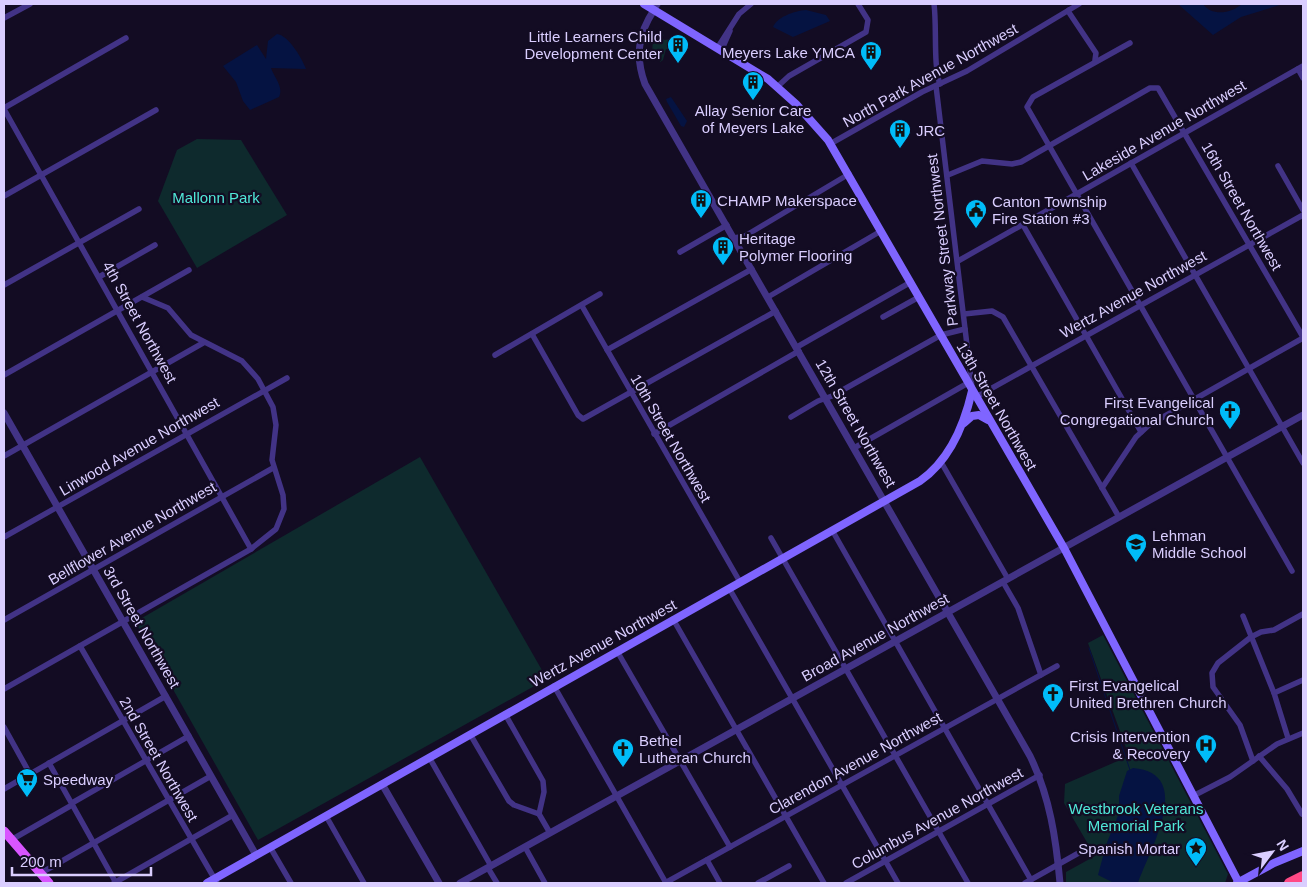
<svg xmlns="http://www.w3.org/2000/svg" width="1307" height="887" font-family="Arial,sans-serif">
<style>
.green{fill:#0e2a2d}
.water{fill:#051342}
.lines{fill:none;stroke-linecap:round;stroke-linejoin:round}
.stream{stroke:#051342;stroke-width:1}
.minor{stroke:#423386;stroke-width:5.5}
.tertiary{stroke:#423386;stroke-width:7}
.secondary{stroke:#7f65ff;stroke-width:8}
.primary{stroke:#d855ff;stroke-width:9}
.motorway{stroke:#ff4986;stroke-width:10}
.labels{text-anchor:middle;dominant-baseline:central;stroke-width:4.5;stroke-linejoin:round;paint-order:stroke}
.poi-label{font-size:15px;fill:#daceff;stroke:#130c23;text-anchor:start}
.street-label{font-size:15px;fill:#daceff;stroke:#130c23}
.park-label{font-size:15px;fill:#50e8d8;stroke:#130c23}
</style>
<rect width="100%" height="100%" fill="#130c23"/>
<!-- green -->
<g class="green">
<polygon points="660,32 664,35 662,37 664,40 674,39 687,45 682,53 666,49 663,60 660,62 657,54 652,53 653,39"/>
<polygon points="197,139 241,140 287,215 197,268 158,201 177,150"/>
<polygon points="420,457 547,679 258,840 135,622"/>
<polygon points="1103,635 1228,874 1225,883 1066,883 1066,872 1095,856 1064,803 1065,784 1129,756 1088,643"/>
</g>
<!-- water -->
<g class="water">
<path d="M1178,4H1203C1212,17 1232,13 1242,4H1283L1241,17L1213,35Z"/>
<path d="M806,10L826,15L830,21L793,37L773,27C777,17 794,11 806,10Z"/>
<path d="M277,34C288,35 302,58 306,69L271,68C274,77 284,87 279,97L250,110L243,101L236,82L223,66L257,45L266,59L268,41Z"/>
<polygon points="671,97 687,121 684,127 681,126 667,102 666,99"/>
<path d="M1133,768C1196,773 1149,851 1138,883H1114L1098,875L1106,845L1119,813V796L1127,771Z"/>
</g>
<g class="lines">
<!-- stream -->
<polyline class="stream" points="1089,648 1130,770"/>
<!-- minor -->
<g class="minor">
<path d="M934,4C937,27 933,66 940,84"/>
<polyline points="654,10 658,4"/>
<polyline points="1069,10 1068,11 1096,53 1095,60"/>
<polyline points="4,18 30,4"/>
<polyline points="1130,43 1033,97 1027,107 1292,571"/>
<polyline points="718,47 739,14 751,4"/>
<polyline points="722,49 730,31"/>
<polyline points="1298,69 1303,78"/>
<polyline points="936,86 972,387"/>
<polyline points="777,87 789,76 866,32 868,20 858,4"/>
<polyline points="4,108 126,38"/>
<polyline points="4,109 251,549"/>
<polyline points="830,144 922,92 967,71 1079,4"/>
<polyline points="1131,163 1303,463"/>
<polyline points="1278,166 1303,210"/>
<polyline points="948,175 982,161 1012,164 1021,162 1150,88 1158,88 1303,337"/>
<polyline points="4,196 156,110"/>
<polyline points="1023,225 1141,432"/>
<polyline points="734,238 745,236 849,174"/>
<polyline points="680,252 727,225"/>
<polyline points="958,261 1303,66"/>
<polyline points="99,277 155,245"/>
<polyline points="4,285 139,209"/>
<polyline points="768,297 881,231"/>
<polyline points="582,306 740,582"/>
<polyline points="964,314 992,311 1003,317 1119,517"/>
<polyline points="883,317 919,297"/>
<polyline points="532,334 578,415 583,419 776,311"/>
<polyline points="797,347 911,282"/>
<polyline points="607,350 752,269"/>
<polyline points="495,355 600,294"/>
<polyline points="4,375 189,270"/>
<polyline points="976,397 1303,215"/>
<polyline points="791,417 818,401 832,396 941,335 965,329"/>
<polyline points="654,434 799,351"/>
<polyline points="854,448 968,383"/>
<polyline points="4,456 203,343"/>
<polyline points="941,462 1008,579"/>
<polyline points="1102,488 1136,437 1149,425 1303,338"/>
<polyline points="832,530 1031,880"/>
<polyline points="4,537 287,378"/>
<polyline points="771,538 968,883"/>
<polyline points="1003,582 1018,608 1041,675"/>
<polyline points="729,588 898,883"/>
<polyline points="1243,616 1274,693 1288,738"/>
<polyline points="673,619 824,883"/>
<polyline points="4,620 273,468"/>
<polyline points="80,646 217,883"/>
<polyline points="617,651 730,847"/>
<polyline points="554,686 666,883"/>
<polyline points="4,689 251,549 276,529 284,509 283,495 272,460 276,425 273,407 258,379 242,361 191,335 168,308 142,297"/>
<polyline points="1274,693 1303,680"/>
<polyline points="505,714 543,781 544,792 539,814 550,833"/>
<polyline points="4,727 30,774"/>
<polyline points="470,734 509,801 514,805 539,814"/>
<polyline points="1259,756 1287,789 1302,814"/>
<polyline points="429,757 491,866"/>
<polyline points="1253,761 1240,725 1213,687 1212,673 1218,663 1251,637 1261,632 1274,630 1303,614"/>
<polyline points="49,763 116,883"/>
<polyline points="4,789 166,696"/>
<polyline points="1193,796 1230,777 1277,744 1303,733"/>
<polyline points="72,803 189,736"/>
<polyline points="326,816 364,883"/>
<polyline points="11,840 72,805"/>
<polyline points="270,847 291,883"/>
<polyline points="525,847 545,883"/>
<polyline points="707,860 720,883"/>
<polyline points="488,868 497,883"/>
<polyline points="41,873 211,776"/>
<polyline points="114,883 233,815"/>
<polyline points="665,883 1057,666"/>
<polyline points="758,883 789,866"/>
<polyline points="846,883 1040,775"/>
<polyline points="1025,883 1084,850"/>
</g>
<!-- tertiary -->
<g class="tertiary">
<path d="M654,10C638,34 635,57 645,84L1030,756C1050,797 1056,839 1060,883"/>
<polyline points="4,413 256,855"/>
<polyline points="382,784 439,883"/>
<polyline points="460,883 1303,415"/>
</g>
<!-- secondary -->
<g class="secondary">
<polyline points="644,4 768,79 796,104 828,140 1064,548 1239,883"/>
<polyline points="964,423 972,416 979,415 988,420"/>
<path d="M207,883L920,481C950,460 964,426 972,391"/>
<polyline points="1237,883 1274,863 1303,851"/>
</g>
<!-- primary -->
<polyline class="primary" points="4,831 49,883"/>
<!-- motorway -->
<polyline class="motorway" points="1289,883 1303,876"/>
</g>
<!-- icons -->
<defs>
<g id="building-pin" transform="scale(1.125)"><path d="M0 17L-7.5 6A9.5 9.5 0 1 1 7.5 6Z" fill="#00bcf9" stroke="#130c23"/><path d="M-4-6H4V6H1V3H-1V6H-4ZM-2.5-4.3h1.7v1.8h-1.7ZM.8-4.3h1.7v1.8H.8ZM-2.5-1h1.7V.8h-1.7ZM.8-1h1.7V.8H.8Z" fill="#111"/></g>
<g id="civic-pin" transform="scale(1.125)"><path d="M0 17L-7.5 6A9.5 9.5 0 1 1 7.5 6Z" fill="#00bcf9" stroke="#130c23"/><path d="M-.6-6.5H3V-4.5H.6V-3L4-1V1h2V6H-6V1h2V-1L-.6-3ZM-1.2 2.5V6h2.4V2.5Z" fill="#111"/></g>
<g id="church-pin" transform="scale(1.125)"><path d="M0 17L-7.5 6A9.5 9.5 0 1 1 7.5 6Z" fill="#00bcf9" stroke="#130c23"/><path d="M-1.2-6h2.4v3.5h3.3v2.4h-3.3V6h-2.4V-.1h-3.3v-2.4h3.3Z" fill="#111"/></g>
<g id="school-pin" transform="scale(1.125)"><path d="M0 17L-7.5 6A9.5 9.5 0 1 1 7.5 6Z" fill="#00bcf9" stroke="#130c23"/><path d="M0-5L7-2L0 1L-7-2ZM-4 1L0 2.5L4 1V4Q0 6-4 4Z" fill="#111"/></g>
<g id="hospital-pin" transform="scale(1.125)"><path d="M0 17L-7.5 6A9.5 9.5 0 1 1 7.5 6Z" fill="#00bcf9" stroke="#130c23"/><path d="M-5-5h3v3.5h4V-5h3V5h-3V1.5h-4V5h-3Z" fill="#111"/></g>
<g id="supermarket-pin" transform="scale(1.125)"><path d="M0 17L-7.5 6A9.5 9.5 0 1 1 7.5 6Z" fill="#00bcf9" stroke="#130c23"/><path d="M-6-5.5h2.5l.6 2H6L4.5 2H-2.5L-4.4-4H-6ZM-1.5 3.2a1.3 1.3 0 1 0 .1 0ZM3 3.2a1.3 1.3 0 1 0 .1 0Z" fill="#111"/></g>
<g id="sight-pin" transform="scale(1.125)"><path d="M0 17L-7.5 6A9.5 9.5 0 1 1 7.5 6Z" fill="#00bcf9" stroke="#130c23"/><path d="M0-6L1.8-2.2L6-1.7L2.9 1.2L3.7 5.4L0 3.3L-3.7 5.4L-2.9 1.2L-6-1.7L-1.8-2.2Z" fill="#111"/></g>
</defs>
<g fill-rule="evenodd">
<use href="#building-pin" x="678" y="45"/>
<use href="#building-pin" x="871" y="52"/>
<use href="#building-pin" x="753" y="82"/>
<use href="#building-pin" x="900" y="130"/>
<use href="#building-pin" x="701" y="200"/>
<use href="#civic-pin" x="976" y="210"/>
<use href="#building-pin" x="723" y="247"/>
<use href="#church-pin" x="1230" y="411"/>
<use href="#school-pin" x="1136" y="544"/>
<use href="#church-pin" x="1053" y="694"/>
<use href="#hospital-pin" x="1206" y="745"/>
<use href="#church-pin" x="623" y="749"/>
<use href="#supermarket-pin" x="27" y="779"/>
<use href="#sight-pin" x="1196" y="848"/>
</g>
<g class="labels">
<!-- poi labels -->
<g class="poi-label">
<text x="662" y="36" text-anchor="end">Little Learners Child<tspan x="662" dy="17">Development Center</tspan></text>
<text x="855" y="52" text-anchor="end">Meyers Lake YMCA</text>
<text x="753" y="110" text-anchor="middle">Allay Senior Care<tspan x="753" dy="17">of Meyers Lake</tspan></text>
<text x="916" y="130">JRC</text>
<text x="717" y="200">CHAMP Makerspace</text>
<text x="992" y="201">Canton Township<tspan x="992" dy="17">Fire Station #3</tspan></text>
<text x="739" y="238">Heritage<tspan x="739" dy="17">Polymer Flooring</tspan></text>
<text x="1214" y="402" text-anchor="end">First Evangelical<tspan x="1214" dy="17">Congregational Church</tspan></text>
<text x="1152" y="535">Lehman<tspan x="1152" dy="17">Middle School</tspan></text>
<text x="1069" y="685">First Evangelical<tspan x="1069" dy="17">United Brethren Church</tspan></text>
<text x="1190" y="736" text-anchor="end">Crisis Intervention<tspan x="1190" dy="17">&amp; Recovery</tspan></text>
<text x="639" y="740">Bethel<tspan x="639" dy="17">Lutheran Church</tspan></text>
<text x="43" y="779">Speedway</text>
<text x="1180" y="848" text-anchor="end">Spanish Mortar</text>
</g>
<!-- street labels -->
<g class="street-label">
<text transform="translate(930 75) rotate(-29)">North Park Avenue Northwest</text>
<text transform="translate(1164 130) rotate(-30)">Lakeside Avenue Northwest</text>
<text transform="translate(1242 206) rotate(60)">16th Street Northwest</text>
<text transform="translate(942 240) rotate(-97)">Parkway Street Northwest</text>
<text transform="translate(1133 294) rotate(-29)">Wertz Avenue Northwest</text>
<text transform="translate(140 322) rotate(61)">4th Street Northwest</text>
<text transform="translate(997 406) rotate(60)">13th Street Northwest</text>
<text transform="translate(856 423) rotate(60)">12th Street Northwest</text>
<text transform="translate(671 438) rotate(60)">10th Street Northwest</text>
<text transform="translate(139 446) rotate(-30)">Linwood Avenue Northwest</text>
<text transform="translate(132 533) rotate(-30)">Bellflower Avenue Northwest</text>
<text transform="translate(142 627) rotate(60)">3rd Street Northwest</text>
<text transform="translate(875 637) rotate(-29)">Broad Avenue Northwest</text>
<text transform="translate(603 643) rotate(-29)">Wertz Avenue Northwest</text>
<text transform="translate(159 759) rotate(60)">2nd Street Northwest</text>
<text transform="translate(855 763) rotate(-29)">Clarendon Avenue Northwest</text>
<text transform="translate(937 818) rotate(-29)">Columbus Avenue Northwest</text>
</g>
<!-- park labels -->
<g class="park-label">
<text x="216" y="197">Mallonn Park</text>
<text x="1136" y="808">Westbrook Veterans<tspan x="1136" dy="17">Memorial Park</tspan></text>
</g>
</g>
<!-- border -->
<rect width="1307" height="887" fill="none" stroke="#daceff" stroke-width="10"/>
<!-- north arrow -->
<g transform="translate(1272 852) rotate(58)" stroke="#130c23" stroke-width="4" paint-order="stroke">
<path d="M0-4L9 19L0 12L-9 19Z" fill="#daceff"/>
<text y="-8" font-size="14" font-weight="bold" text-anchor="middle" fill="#daceff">N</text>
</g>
<!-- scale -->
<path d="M12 867v8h139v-8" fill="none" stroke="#daceff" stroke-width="2.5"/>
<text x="20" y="867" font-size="15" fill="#daceff" stroke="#130c23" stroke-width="4" paint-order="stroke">200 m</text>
</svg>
